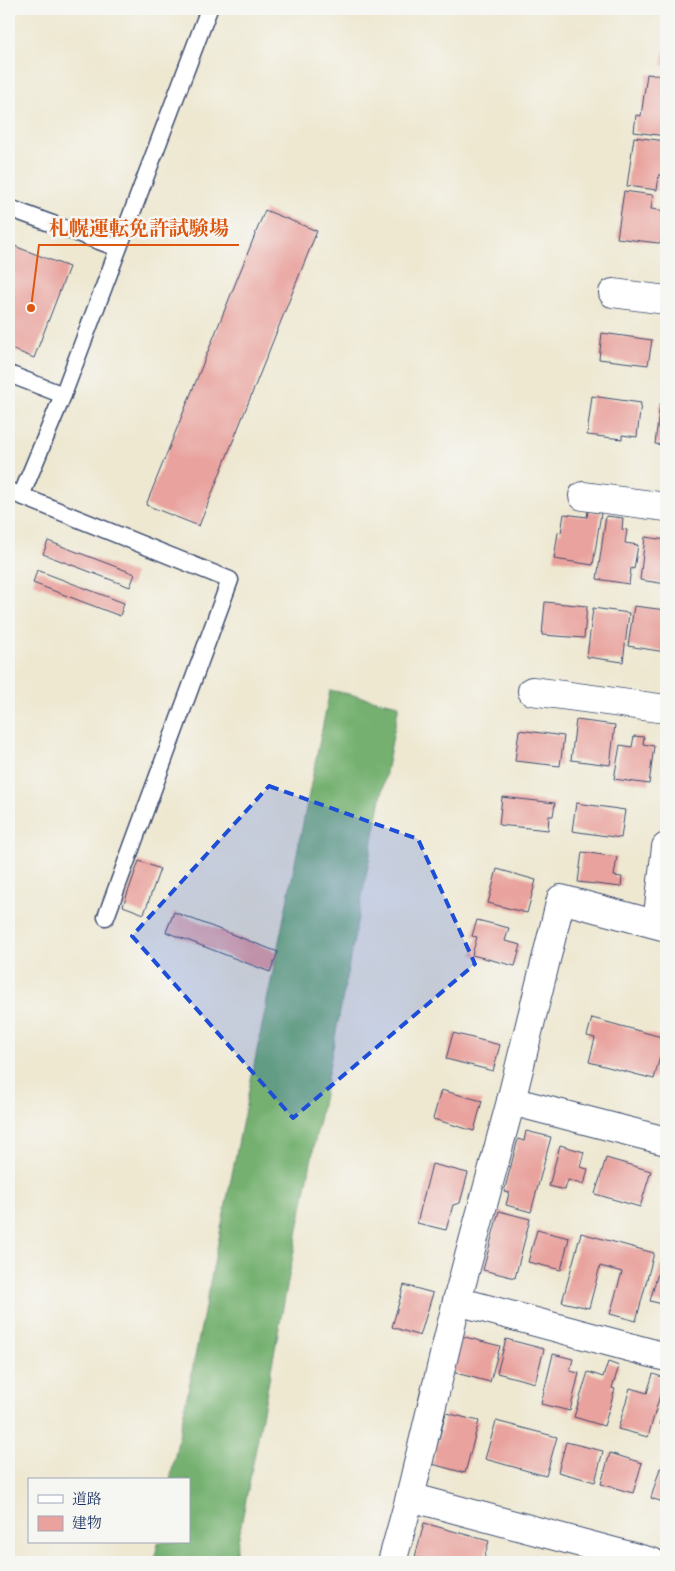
<svg xmlns="http://www.w3.org/2000/svg" width="675" height="1571" font-family="'Sorts Mill Goudy','Noto Serif JP',serif">
<style>
.forest{fill:#74b06f;stroke:#487066}
.building{fill:#e9a29d}
.lines{fill:none;stroke-linecap:round;stroke-linejoin:round}
.lane-casing{stroke:#3b4b6f;stroke-width:19}
.street-casing{stroke:#3b4b6f;stroke-width:30}
.lane{stroke:#fff;stroke-width:16}
.street{stroke:#fff;stroke-width:28}
.marked{fill:#1d4ed8;fill-opacity:0.2;stroke:#1d4ed8;stroke-width:4;stroke-dasharray:10 6;stroke-linejoin:round}
.leader{fill:none;stroke:#de5710;stroke-width:2}
.callout-dot{fill:#de5710;stroke:#f6f6f2;stroke-width:2}
.callout-label{font-size:20px;text-anchor:middle;font-weight:bold;fill:#de5710;stroke:#f6f6f2;stroke-width:5;stroke-linejoin:round;paint-order:stroke}
</style>
<rect width="100%" height="100%" fill="#f6f6f2"/>
<filter id="ink" filterUnits="userSpaceOnUse"><feTurbulence type="fractalNoise" baseFrequency=".02" numOctaves="2"/><feDisplacementMap in="SourceGraphic" scale="10" xChannelSelector="R" yChannelSelector="G"/><feConvolveMatrix kernelMatrix="1 2 1 2 8 2 1 2 1" color-interpolation-filters="sRGB"/></filter>
<filter id="wash" filterUnits="userSpaceOnUse"><feTurbulence type="fractalNoise" baseFrequency=".0096" numOctaves="4" result="noise"/><feDisplacementMap in="SourceGraphic" scale="20" xChannelSelector="R" yChannelSelector="G"/><feGaussianBlur stdDeviation="1.12" result="paint"/><feColorMatrix in="noise" values="0 0 0 0 0 0 0 0 0 0 0 0 0 0 0 0 0 1.4 0 .05"/><feComposite in="paint" operator="in"/></filter>
<g filter="url(#wash)">
<rect width="100%" height="100%" fill="#eee8d1"/>
<!-- forest -->
<polygon class="forest" points="330,690 399,705 234,1562 154,1562 158,1542 189,1542 189,1480 170,1480"/>
<g id="blocks">
<!-- building -->
<g class="building">
<polygon points="665,10 666,10 666,26 663,26"/>
<polygon points="665,43 666,43 666,66 662,65"/>
<polygon points="647,74 666,76 666,136 634,132 636,115 641,116"/>
<polygon points="634,137 666,141 666,176 659,175 657,190 627,186"/>
<polygon points="624,191 653,195 651,209 666,211 666,244 617,238"/>
<polygon points="265,210 317,231 199,526 146,505"/>
<polygon points="9,244 69,267 34,358 9,348"/>
<polygon points="602,333 652,340 648,365 599,359"/>
<polygon points="592,396 641,403 637,437 622,435 622,439 587,435"/>
<polygon points="660,404 666,405 666,445 655,444"/>
<polygon points="588,511 601,513 593,565 554,559 558,532 561,533 564,514 587,517"/>
<polygon points="606,516 623,518 622,529 627,530 625,543 638,545 634,569 631,568 629,584 597,579"/>
<polygon points="645,537 666,540 666,584 640,580"/>
<polygon points="48,541 135,574 130,587 43,554"/>
<polygon points="37,570 124,603 120,616 33,583"/>
<polygon points="545,602 587,606 584,638 542,635"/>
<polygon points="634,606 666,610 665,652 628,646"/>
<polygon points="593,608 629,613 623,662 587,657"/>
<polygon points="576,720 615,725 610,765 571,760"/>
<polygon points="519,730 564,736 560,766 515,761"/>
<polygon points="634,736 644,737 643,744 654,746 649,784 614,779 620,745 632,747"/>
<polygon points="502,797 555,803 553,816 549,816 548,830 499,825"/>
<polygon points="576,803 625,810 621,838 572,831"/>
<polygon points="582,852 617,857 614,876 622,877 621,887 578,882"/>
<polygon points="139,861 160,869 144,914 123,906"/>
<polygon points="497,869 536,880 527,913 488,903"/>
<polygon points="174,912 278,952 270,972 166,932"/>
<polygon points="477,920 509,928 505,941 521,945 515,966 472,955 477,937 472,936"/>
<polygon points="592,1018 665,1038 654,1079 589,1062 595,1038 587,1036"/>
<polygon points="453,1033 500,1045 493,1071 446,1059"/>
<polygon points="441,1090 482,1101 474,1131 433,1119"/>
<polygon points="526,1131 551,1137 531,1212 506,1205 509,1193 504,1192 518,1139 524,1141"/>
<polygon points="560,1145 584,1152 580,1167 588,1169 584,1185 568,1180 565,1190 549,1186"/>
<polygon points="606,1158 651,1171 640,1207 595,1194"/>
<polygon points="432,1164 468,1173 460,1203 453,1205 446,1230 417,1223"/>
<polygon points="499,1211 530,1219 515,1278 483,1270"/>
<polygon points="537,1230 569,1238 561,1270 528,1262"/>
<polygon points="581,1233 654,1253 636,1321 610,1314 622,1272 600,1266 589,1308 562,1302"/>
<polygon points="660,1266 666,1267 666,1305 650,1301"/>
<polygon points="404,1285 433,1293 420,1336 392,1327"/>
<polygon points="461,1336 500,1346 490,1382 452,1372"/>
<polygon points="506,1339 544,1349 535,1383 497,1373"/>
<polygon points="553,1354 573,1359 570,1371 579,1373 570,1411 541,1404"/>
<polygon points="608,1362 619,1366 612,1388 615,1389 604,1426 574,1417 588,1372 603,1377"/>
<polygon points="653,1374 665,1378 648,1437 618,1429 630,1388 647,1393"/>
<polygon points="666,1403 666,1426 659,1424"/>
<polygon points="446,1413 479,1421 465,1473 432,1464"/>
<polygon points="496,1421 557,1437 546,1476 485,1459"/>
<polygon points="566,1442 603,1451 595,1482 558,1472"/>
<polygon points="610,1453 642,1463 633,1493 601,1484"/>
<polygon points="660,1468 666,1470 666,1503 651,1498"/>
<polygon points="424,1523 489,1541 483,1562 435,1562 415,1557"/>
<polygon points="538,1556 559,1562 536,1562"/>
</g>
</g>
</g>
<g filter="url(#ink)">
<use href="#blocks" fill-opacity="0" stroke="#3b4b6f" stroke-width="1"/>
<g class="lines">
<!-- lane casing -->
<g class="lane-casing">
<g id="lane">
<polyline points="9,208 118,248"/>
<polyline points="9,374 63,395"/>
<polyline points="9,491 230,580 106,917"/>
<polyline points="21,496 63,395 209,9"/>
</g>
</g>
<!-- street casing -->
<g class="street-casing">
<g id="street">
<polyline points="613,293 666,300"/>
<polyline points="583,496 666,507"/>
<polyline points="532,691 666,709"/>
<polyline points="657,924 666,847"/>
<polyline points="511,1101 666,1141"/>
<polyline points="457,1301 666,1357"/>
<polyline points="410,1497 652,1562"/>
<polyline points="392,1562 410,1497 457,1301 511,1101 561,899 666,927"/>
</g>
</g>
<!-- lane -->
<use href="#lane" class="lane"/>
<!-- street -->
<use href="#street" class="street"/>
</g>
</g>
<!-- marked area -->
<path class="marked" d="M269,786L418,839L475,964L293,1118L132,936Z"/>
<!-- callouts -->
<path class="leader" d="M31 308L39 245H239"/>
<circle class="callout-dot" cx="31" cy="308" r="5"/>
<g class="callout-label">
<text x="139" y="235">札幌運転免許試験場</text>
</g>
<!-- margin -->
<rect width="675" height="1571" fill="none" stroke="#f6f6f2" stroke-width="30"/>
<!-- legend -->
<rect x="28" y="1478" width="162" height="65" fill="#f6f6f2" stroke="#9ea6b7"/>
<rect x="38" y="1495" width="25" height="8" fill="#ffffff" stroke="#9ea6b7"/>
<text x="72" y="1504" font-size="15" fill="#1b2f5e">道路</text>
<rect x="38" y="1516" width="25" height="15" fill="#e9a29d" stroke="#9ea6b7"/>
<text x="72" y="1528" font-size="15" fill="#1b2f5e">建物</text>
</svg>
